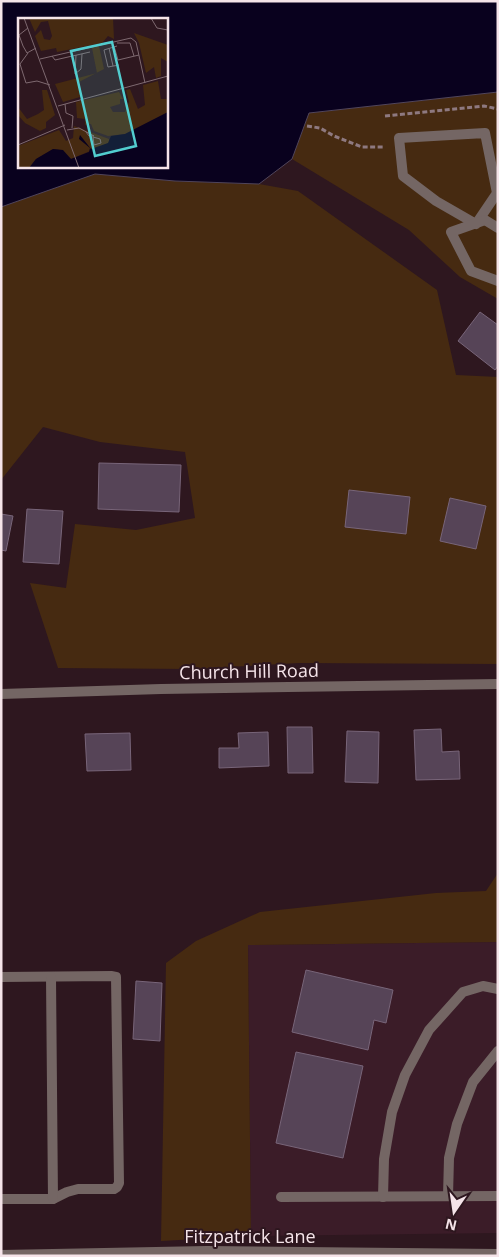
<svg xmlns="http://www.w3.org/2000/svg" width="499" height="1257" font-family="'Open Sans',sans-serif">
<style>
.built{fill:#3b1c28}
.green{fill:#462a11}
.water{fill:#09011e;stroke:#50455b;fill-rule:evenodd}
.building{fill:#564457;stroke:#786579}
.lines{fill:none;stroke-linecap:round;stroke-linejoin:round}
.path{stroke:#8e7980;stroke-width:3;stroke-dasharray:5 2.5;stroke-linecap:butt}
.service{stroke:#746664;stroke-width:10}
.minor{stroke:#746664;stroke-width:10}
.tertiary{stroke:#746664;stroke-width:10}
.labels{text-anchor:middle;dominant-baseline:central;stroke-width:4;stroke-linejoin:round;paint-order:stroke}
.street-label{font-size:18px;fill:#f5e4e9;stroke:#2e171f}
.inset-road{fill:none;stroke:#7e6970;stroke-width:1}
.view{fill:#52cdcf;fill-opacity:0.15;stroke:#52cdcf;stroke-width:2.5}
.inset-edge{fill:none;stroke:#f5e4e9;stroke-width:2.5}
</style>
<rect width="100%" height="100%" fill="#2e171f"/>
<!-- built -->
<polygon class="built" points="498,942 498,1233 251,1236 248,945"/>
<!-- green -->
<g class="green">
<polygon points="498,92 498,299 460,277 409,230 292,159 309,113"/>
<polygon points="95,174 175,181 259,184 298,191 437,290 456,375 498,377 498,664 299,663 191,669 58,668 30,583 66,588 75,524 136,530 195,518 185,452 100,442 43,427 1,480 1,207"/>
<polygon points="498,873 498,942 248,945 251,1236 161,1241 166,963 196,941 260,912 436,893 486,891"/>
</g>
<!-- water -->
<path class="water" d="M1,1H498V92L309,113L292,159L259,184L175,181L95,174L1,207ZM19,19H166V166H19Z"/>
<!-- building -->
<g class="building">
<polygon points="480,312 498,325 498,366 495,370 458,341"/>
<polygon points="99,463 181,465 179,512 98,509"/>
<polygon points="349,490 410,497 406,534 345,527"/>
<polygon points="450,498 486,506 476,549 440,541"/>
<polygon points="27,509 63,511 59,564 23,562"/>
<polygon points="1,514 13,516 6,551 1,550"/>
<polygon points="287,727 312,727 313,773 288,773"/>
<polygon points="441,729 442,752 459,751 460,779 416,780 414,730"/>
<polygon points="347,731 379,732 378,783 345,782"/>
<polygon points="268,732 269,766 219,768 219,748 239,748 238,733"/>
<polygon points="130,733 131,770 87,771 85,734"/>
<polygon points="306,970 393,990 386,1023 374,1020 368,1050 292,1032"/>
<polygon points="136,981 162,983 160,1041 133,1039"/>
<polygon points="296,1052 363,1066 343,1158 276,1143"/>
</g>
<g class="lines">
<!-- path -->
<g class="path">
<polyline points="385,116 484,106 498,109"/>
<polyline points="307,126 320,128 334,136 362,147 384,147"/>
</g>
<!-- service -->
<g class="service">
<polygon points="485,133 497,193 476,224 436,201 403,176 399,138"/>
<polyline points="1,977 111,976 116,977 119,1183 117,1187 114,1189 78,1189 67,1192 53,1199 1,1199"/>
<polyline points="51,977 53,1199"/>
<polyline points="448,1196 449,1158 457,1124 473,1082 498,1051"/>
<polyline points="281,1197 498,1196"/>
<polyline points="383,1197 384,1159 392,1112 405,1075 429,1030 463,992 483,986 498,989"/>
</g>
<!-- minor -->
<g class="minor">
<polyline points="498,228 485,220 451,232 471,271 498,281"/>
<polyline points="1,1255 207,1251 498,1254"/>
</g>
<!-- tertiary -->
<polyline class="tertiary" points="1,694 161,689 498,684"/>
</g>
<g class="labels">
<!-- street labels -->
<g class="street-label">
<text transform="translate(249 671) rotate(-1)">Church Hill Road</text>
<text x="250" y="1236">Fitzpatrick Lane</text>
</g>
</g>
<!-- overview -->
<g transform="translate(18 18)">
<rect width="150" height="150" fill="#2e171f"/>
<path d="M11,0H95L96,21L90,18L84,25L39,34L38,30L23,33L17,18L23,12L26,21L32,22L34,18L30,3L23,4L17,14ZM116,15L150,27V44L143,40V58L138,60L136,49L128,55L121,25ZM81,28L86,51L61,64L62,79L45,84L37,66L79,55L74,30ZM140,63L143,81H150V94L107,116L90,118L76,113L73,106L67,107V101L59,100L58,84L101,74L105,81H102V86L92,89L95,94H107L111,84L108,72L112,71L120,91L127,87L125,67ZM24,72H29L37,97L28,104V110L22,113L7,105L0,97V89L9,101L20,96L26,92ZM56,108L91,121V125L53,141L42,132L35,131L18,141L11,150H0V128L41,112L48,123L55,120Z" fill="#462a11"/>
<path d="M150,94V150H11L18,141L35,131L45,132L53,141L71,134L72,130L61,121L62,117L73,131L90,125L93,118L107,116Z" fill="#09011e"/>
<path class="inset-road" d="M6,0L61,150M133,0L139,10L150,12M10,10L1,17L5,28L9,35L18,30M99,25H112L116,38M96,28L100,42L121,37M99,28L86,32L90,49L101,47M91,30L95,48M10,35L2,46L8,65L19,63L32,67M58,37L57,56L63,51L64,36M34,38L37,42L72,34M22,41L113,20L118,24L127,65M47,86L48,95L55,98L54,110M40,88L150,58M49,112L61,110L76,118H71L68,114M75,119L82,121L83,125L76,127ZM0,127L47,107"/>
<path class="view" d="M94,24L118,128L77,138L53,33Z"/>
<rect width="150" height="150" class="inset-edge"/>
</g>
<!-- border -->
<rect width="499" height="1257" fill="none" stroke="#f5e4e9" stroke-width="5"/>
<!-- north arrow -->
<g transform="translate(454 1212) rotate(193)" stroke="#2e171f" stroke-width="4" paint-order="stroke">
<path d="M0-4L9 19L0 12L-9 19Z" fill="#f5e4e9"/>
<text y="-8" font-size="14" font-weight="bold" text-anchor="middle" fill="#f5e4e9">N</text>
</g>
</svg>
